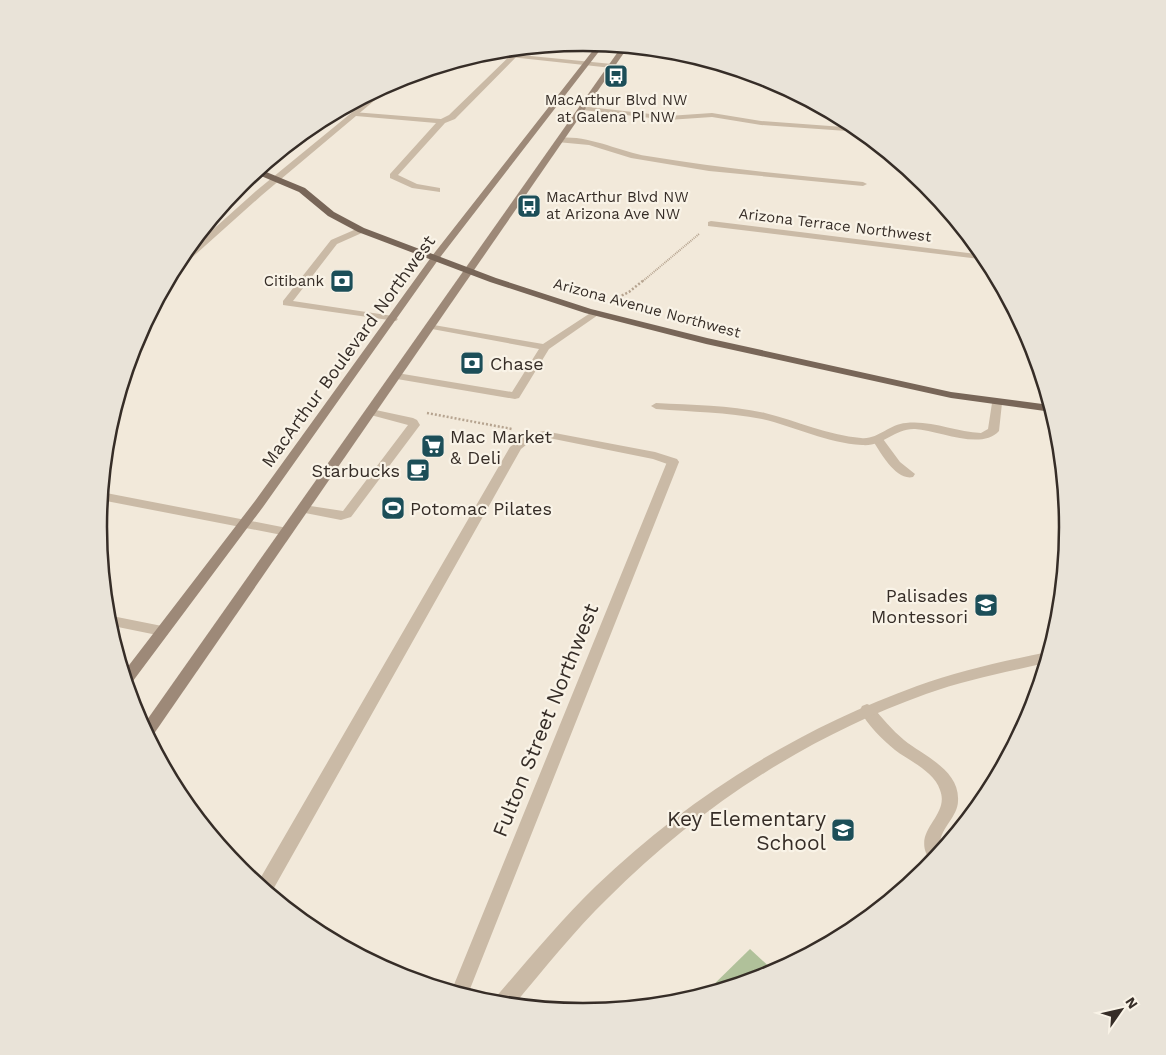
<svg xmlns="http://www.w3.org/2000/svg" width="1166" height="1055" font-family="'Work Sans',sans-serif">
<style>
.green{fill:#b0c19a}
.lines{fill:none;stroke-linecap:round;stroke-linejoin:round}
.path-far1{stroke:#b6a490;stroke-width:2;stroke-dasharray:1 1;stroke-linecap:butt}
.path{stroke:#b6a490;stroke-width:2.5;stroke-dasharray:2 2;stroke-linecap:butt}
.service{fill:#cabaa6;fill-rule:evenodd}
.minor{fill:#cabaa6;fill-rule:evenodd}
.secondary{fill:#9d8978;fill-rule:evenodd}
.primary{fill:#786658;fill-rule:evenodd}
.labels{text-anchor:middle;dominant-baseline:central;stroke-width:4.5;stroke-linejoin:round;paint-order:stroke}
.far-poi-label{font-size:15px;fill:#362d27;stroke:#f9f3e7}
.far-street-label{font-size:15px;fill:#362d27;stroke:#f9f3e7}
.street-label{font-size:18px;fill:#362d27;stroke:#f9f3e7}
.poi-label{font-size:18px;fill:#362d27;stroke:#f9f3e7;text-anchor:start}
.near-street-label{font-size:21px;fill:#362d27;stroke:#f9f3e7}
.near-poi-label{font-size:21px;fill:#362d27;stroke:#f9f3e7;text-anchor:end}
.rim{fill:none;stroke:#362d27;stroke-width:2.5}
</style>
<rect width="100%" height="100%" fill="#f2e9da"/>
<!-- green -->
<polygon class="green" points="750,949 775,972 703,995"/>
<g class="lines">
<!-- path-far1 -->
<polyline class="path-far1" points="643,281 699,234"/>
<!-- path -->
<g class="path">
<polyline points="611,301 629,292 644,280"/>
<polyline points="427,413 512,429"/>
</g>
<!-- service -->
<g class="service">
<polygon points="517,49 524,49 455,119 445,123 398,175 417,184 440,188 440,192 412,188 390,178 390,174 436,123 356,116 352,114 353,112 441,119 449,115"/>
<polygon points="361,227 365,230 364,232 337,244 293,301 393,316 398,319 396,321 283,305 283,301 331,240"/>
<polygon points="595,310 600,313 598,315 549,349 519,398 515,399 397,379 392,376 397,373 512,392 539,349 432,329 428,328 428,324 543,344"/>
<polygon points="371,409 413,418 417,420 420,425 351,517 341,520 300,512 298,509 300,506 304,505 343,511 408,425 367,414 365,412 367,410"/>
<polygon points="544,431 655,452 677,459 679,462 673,466 653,459 544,437 532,440 521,449 270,895 257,884 510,447 524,435"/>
<path d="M879,438L883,439L900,462L915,474L913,477C896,481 881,453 873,441Z"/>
<polygon points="107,615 167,627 169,631 167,635 162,636 108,625"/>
<path d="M867,704L872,706C882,718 892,730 904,740C924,756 960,770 958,801C958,819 934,832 942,850L932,863C907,831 951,818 940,790C934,771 909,761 895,750C882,739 867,725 860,710L862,706Z"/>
</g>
<!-- minor -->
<g class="minor">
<polygon points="490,52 612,64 615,66 612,68 482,54"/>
<polygon points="400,79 262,195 177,271 173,271 179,260 256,191 383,87"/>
<polygon points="580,106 668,116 712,113 761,121 857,128 861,132 761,125 712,117 668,120 583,110 579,108"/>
<path d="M557,138C587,134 618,151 647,156C718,168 791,175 863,182L867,184L863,186L709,171L631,158L589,145L557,142Z"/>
<polygon points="711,221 984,255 988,260 708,226 708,222"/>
<path d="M997,400L1002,403L999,431C981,451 938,430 915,429C895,428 883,447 862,445C827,443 796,427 762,419C727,412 691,412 656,409L651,406L656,403C693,405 729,405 765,413C797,421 828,435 861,438C878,440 889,424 906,423C931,420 956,432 981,433L988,429L992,403Z"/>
<polygon points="673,458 679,462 468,994 467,997 451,992 667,462"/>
<polygon points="101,492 287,528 293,532 287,536 101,500"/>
<path d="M1048,652H1050L1046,663C1006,672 965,680 926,694C806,737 698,808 608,898C574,931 544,969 513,1006L493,1004L495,998C528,960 560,921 596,886C689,797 796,730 917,686C959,671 1004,661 1048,652Z"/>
</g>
<!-- secondary -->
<g class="secondary">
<polygon points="598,44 604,45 438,260 263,507 130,685 127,686 123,673 255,501 432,256"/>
<polygon points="622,46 628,47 151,738 149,739 142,727"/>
</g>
<!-- primary -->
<polygon class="primary" points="259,169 305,188 334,212 364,228 496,278 591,309 707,338 951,392 1050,405 1052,412 951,398 706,344 585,313 490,282 358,232 328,216 299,192 254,173"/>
</g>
<!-- icons -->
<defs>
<g id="bus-square" transform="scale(1.25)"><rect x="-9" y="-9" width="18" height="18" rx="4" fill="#1c4e58" stroke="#f9f3e7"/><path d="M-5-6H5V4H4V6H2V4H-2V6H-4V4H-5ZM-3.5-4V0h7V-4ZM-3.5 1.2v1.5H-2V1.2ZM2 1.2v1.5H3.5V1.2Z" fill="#fff"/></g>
<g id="bank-square" transform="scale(1.25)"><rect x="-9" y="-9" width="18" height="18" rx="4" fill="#1c4e58" stroke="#f9f3e7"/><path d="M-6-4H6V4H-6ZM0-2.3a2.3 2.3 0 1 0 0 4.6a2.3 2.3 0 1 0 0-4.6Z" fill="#fff"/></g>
<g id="supermarket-square" transform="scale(1.25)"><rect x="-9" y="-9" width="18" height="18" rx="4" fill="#1c4e58" stroke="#f9f3e7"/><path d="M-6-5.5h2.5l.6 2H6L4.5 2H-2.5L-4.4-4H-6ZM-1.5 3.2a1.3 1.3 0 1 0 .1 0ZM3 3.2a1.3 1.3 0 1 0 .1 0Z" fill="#fff"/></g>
<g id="cafe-square" transform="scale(1.25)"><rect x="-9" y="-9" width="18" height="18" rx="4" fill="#1c4e58" stroke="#f9f3e7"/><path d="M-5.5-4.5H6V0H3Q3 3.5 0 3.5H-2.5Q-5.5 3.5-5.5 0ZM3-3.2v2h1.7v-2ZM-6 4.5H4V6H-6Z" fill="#fff"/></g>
<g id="stadium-square" transform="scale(1.25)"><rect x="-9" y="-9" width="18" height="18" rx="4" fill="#1c4e58" stroke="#f9f3e7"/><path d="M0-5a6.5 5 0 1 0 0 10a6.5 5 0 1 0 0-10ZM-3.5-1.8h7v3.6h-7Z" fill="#fff"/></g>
<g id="school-square" transform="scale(1.25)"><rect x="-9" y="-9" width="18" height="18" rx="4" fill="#1c4e58" stroke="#f9f3e7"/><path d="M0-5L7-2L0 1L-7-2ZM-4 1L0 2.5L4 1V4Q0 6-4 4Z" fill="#fff"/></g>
</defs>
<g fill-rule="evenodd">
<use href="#bus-square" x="616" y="76"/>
<use href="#bus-square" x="529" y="206"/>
<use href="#bank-square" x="342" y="281"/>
<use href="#bank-square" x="472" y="363"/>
<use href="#supermarket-square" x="433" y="446"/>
<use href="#cafe-square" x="418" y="470"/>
<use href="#stadium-square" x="393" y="508"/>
<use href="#school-square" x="986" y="605"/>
<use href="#school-square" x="843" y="830"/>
</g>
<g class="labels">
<!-- far-poi labels -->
<g class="far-poi-label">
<text x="616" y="100">MacArthur Blvd NW<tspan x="616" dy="17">at Galena Pl NW</tspan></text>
<text x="546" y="197" text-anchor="start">MacArthur Blvd NW<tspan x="546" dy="17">at Arizona Ave NW</tspan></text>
<text x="324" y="281" text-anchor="end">Citibank</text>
</g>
<!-- far-street labels -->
<g class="far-street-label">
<text transform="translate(835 225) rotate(7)">Arizona Terrace Northwest</text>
<text transform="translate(647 308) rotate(15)">Arizona Avenue Northwest</text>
</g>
<!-- street labels -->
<g class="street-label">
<text transform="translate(348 351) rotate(-54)">MacArthur Boulevard Northwest</text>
</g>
<!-- poi labels -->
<g class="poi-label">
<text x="490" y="363">Chase</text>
<text x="450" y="436">Mac Market<tspan x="450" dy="21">&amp; Deli</tspan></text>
<text x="400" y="470" text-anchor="end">Starbucks</text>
<text x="410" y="508">Potomac Pilates</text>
<text x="968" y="595" text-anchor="end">Palisades<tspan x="968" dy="21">Montessori</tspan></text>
</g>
<!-- near-street labels -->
<g class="near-street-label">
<text transform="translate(545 720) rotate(-68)">Fulton Street Northwest</text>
</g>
<!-- near-poi labels -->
<g class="near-poi-label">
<text x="826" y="818">Key Elementary<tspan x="826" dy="24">School</tspan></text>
</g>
</g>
<!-- crop -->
<path d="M0 0H1166V1055H0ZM107 527a476 476 0 1 1 952 0a476 476 0 1 1-952 0Z" fill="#e9e3d8" fill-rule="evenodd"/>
<path class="rim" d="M107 527a476 476 0 1 1 952 0a476 476 0 1 1-952 0Z"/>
<!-- north arrow -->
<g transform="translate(1121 1010) rotate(56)" stroke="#f9f3e7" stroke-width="4" paint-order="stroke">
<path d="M0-4L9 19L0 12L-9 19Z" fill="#362d27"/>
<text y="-8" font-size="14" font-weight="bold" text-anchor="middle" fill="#362d27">N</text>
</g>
</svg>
